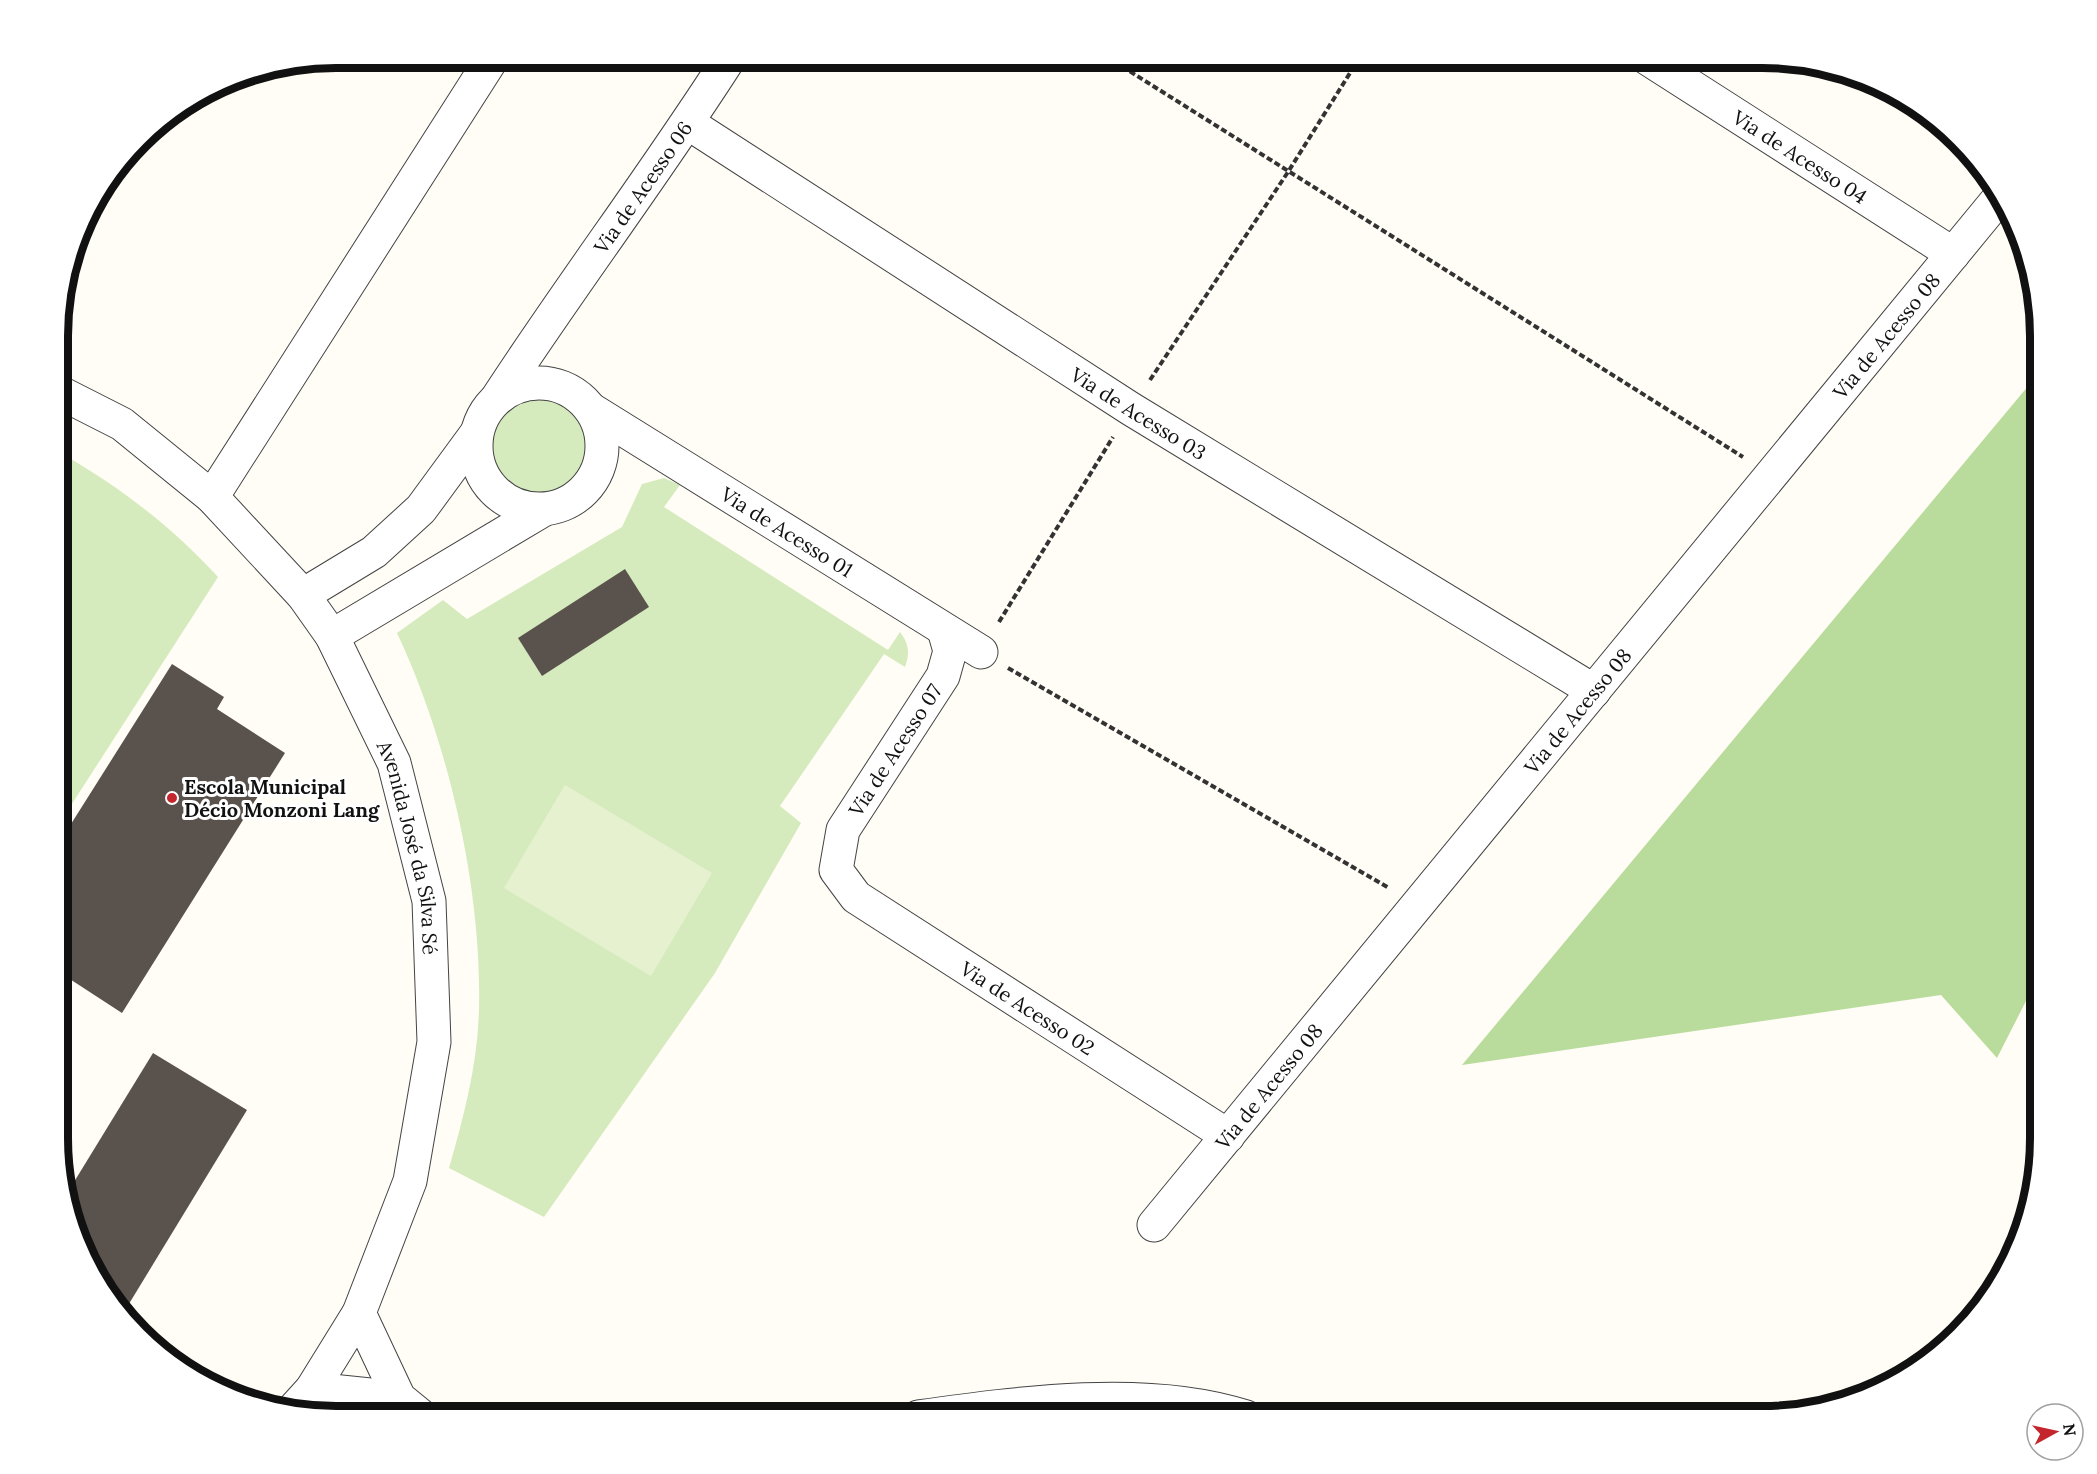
<svg xmlns="http://www.w3.org/2000/svg" width="2097" height="1474" font-family="Lora,serif">
<style>
.green{fill:#d5ebbd}
.forest{fill:#b9dc9c}
.pitch{fill:#e6f2cf}
.building{fill:#5a524d}
.lines{fill:none;stroke-linecap:round;stroke-linejoin:round}
.minor-casing{stroke:#444;stroke-width:35}
.path{stroke:#333;stroke-width:4;stroke-dasharray:6 3;stroke-linecap:butt}
.minor{stroke:#fff;stroke-width:33}
.poi-dot{fill:#c4262e;stroke:#fff;stroke-width:2}
.labels{text-anchor:middle;dominant-baseline:central;stroke-width:6;stroke-linejoin:round;paint-order:stroke}
.street-label{font-size:20px;fill:#111;stroke:#fff}
.poi-label{font-size:20px;font-weight:bold;fill:#111;stroke:#fff;text-anchor:start}
.rim{fill:none;stroke:#111;stroke-width:8}
</style>
<rect width="100%" height="100%" fill="#fffdf5"/>
<!-- green -->
<g class="green">
<circle cx="538" cy="445" r="51"/>
<path d="M59,452C120,487 171,526 218,577L59,824Z"/>
<path d="M664,478L680,485L664,507L888,650L900,632C909,644 910,653 905,667L884,654L780,806L801,823L715,973L544,1217L449,1168C464,1116 478,1063 479,1008C482,888 448,741 397,633L443,600L467,619L622,527L642,484Z"/>
</g>
<!-- forest -->
<polygon class="forest" points="2039,373 2039,993 2027,999 1997,1058 1941,995 1462,1065"/>
<!-- pitch -->
<polygon class="pitch" points="565,785 712,873 651,976 504,888"/>
<!-- building -->
<g class="building">
<polygon points="625,569 649,607 542,676 518,638"/>
<polygon points="172,664 224,697 217,709 285,753 122,1013 59,972 59,843"/>
<polygon points="153,1053 247,1110 124,1312 94,1278 66,1195"/>
</g>
<g class="lines">
<!-- minor casing -->
<g class="minor-casing">
<g id="minor">
<path id="s1" d="M1647,58L1953,254"/>
<path id="s2" d="M688,123L1131,409L1594,691"/>
<circle cx="539" cy="446" r="63"/>
<path id="s3" d="M59,392L122,424L212,497L303,595L332,636L394,763L429,901L434,1042L410,1181L359,1313L312,1389L292,1411"/>
<path id="s4" d="M498,397C573,282 656,173 730,57"/>
<path id="s5" d="M592,410L981,652"/>
<polyline points="212,497 493,57"/>
<polyline points="303,595 374,552 421,509 476,434"/>
<path id="s6" d="M944,630L950,651L943,676L843,830L836,870L856,897L1228,1136"/>
<polyline points="332,636 543,510"/>
<path id="s7" d="M1154,1225L1999,198"/>
<polyline points="359,1313 399,1398 421,1416"/>
<polyline points="312,1389 399,1398"/>
<path d="M918,1417C1019,1403 1148,1385 1246,1417"/>
</g>
</g>
<!-- path -->
<g class="path">
<polyline points="1107,57 1743,457"/>
<polyline points="1150,380 1288,172 1360,57"/>
<polyline points="999,622 1113,437"/>
<polyline points="1008,668 1389,888"/>
</g>
<!-- minor -->
<use href="#minor" class="minor"/>
</g>
<!-- markers -->
<circle class="poi-dot" cx="172" cy="798" r="6"/>
<g class="labels">
<!-- street labels -->
<g class="street-label">
<text stroke="none"><textPath href="#s1" startOffset="182">Via de Acesso 04</textPath></text>
<text stroke="none"><textPath href="#s4" startOffset="255">Via de Acesso 06</textPath></text>
<text stroke="none"><textPath href="#s7" startOffset="1152">Via de Acesso 08</textPath></text>
<text stroke="none"><textPath href="#s2" startOffset="536">Via de Acesso 03</textPath></text>
<text stroke="none"><textPath href="#s5" startOffset="230">Via de Acesso 01</textPath></text>
<text stroke="none"><textPath href="#s7" startOffset="666">Via de Acesso 08</textPath></text>
<text transform="translate(895 750) rotate(-57)">Via de Acesso 07</text>
<text stroke="none"><textPath href="#s3" startOffset="598">Avenida José da Silva Sé</textPath></text>
<text stroke="none"><textPath href="#s6" startOffset="510">Via de Acesso 02</textPath></text>
<text stroke="none"><textPath href="#s7" startOffset="180">Via de Acesso 08</textPath></text>
</g>
<!-- poi labels -->
<g class="poi-label">
<text x="184" y="786">Escola Municipal<tspan x="184" dy="23">Décio Monzoni Lang</tspan></text>
</g>
</g>
<!-- crop -->
<path d="M0 0H2097V1474H0ZM336 68H1762A268 268 0 0 1 2030 336V1138A268 268 0 0 1 1762 1406H336A268 268 0 0 1 68 1138V336A268 268 0 0 1 336 68Z" fill="#fff" fill-rule="evenodd"/>
<path class="rim" d="M336 68H1762A268 268 0 0 1 2030 336V1138A268 268 0 0 1 1762 1406H336A268 268 0 0 1 68 1138V336A268 268 0 0 1 336 68Z"/>
<!-- north arrow -->
<g transform="translate(2055 1432) rotate(82)"><circle r="28" fill="#ffffff" stroke="#a0a0a0" stroke-width="1.5"/>
<path d="M0-4.5L10 22L0 15L-10 22Z" fill="#c4262e"/>
<text y="-9" font-size="16" font-weight="bold" text-anchor="middle" fill="#111111">N</text>
</g>
</svg>
